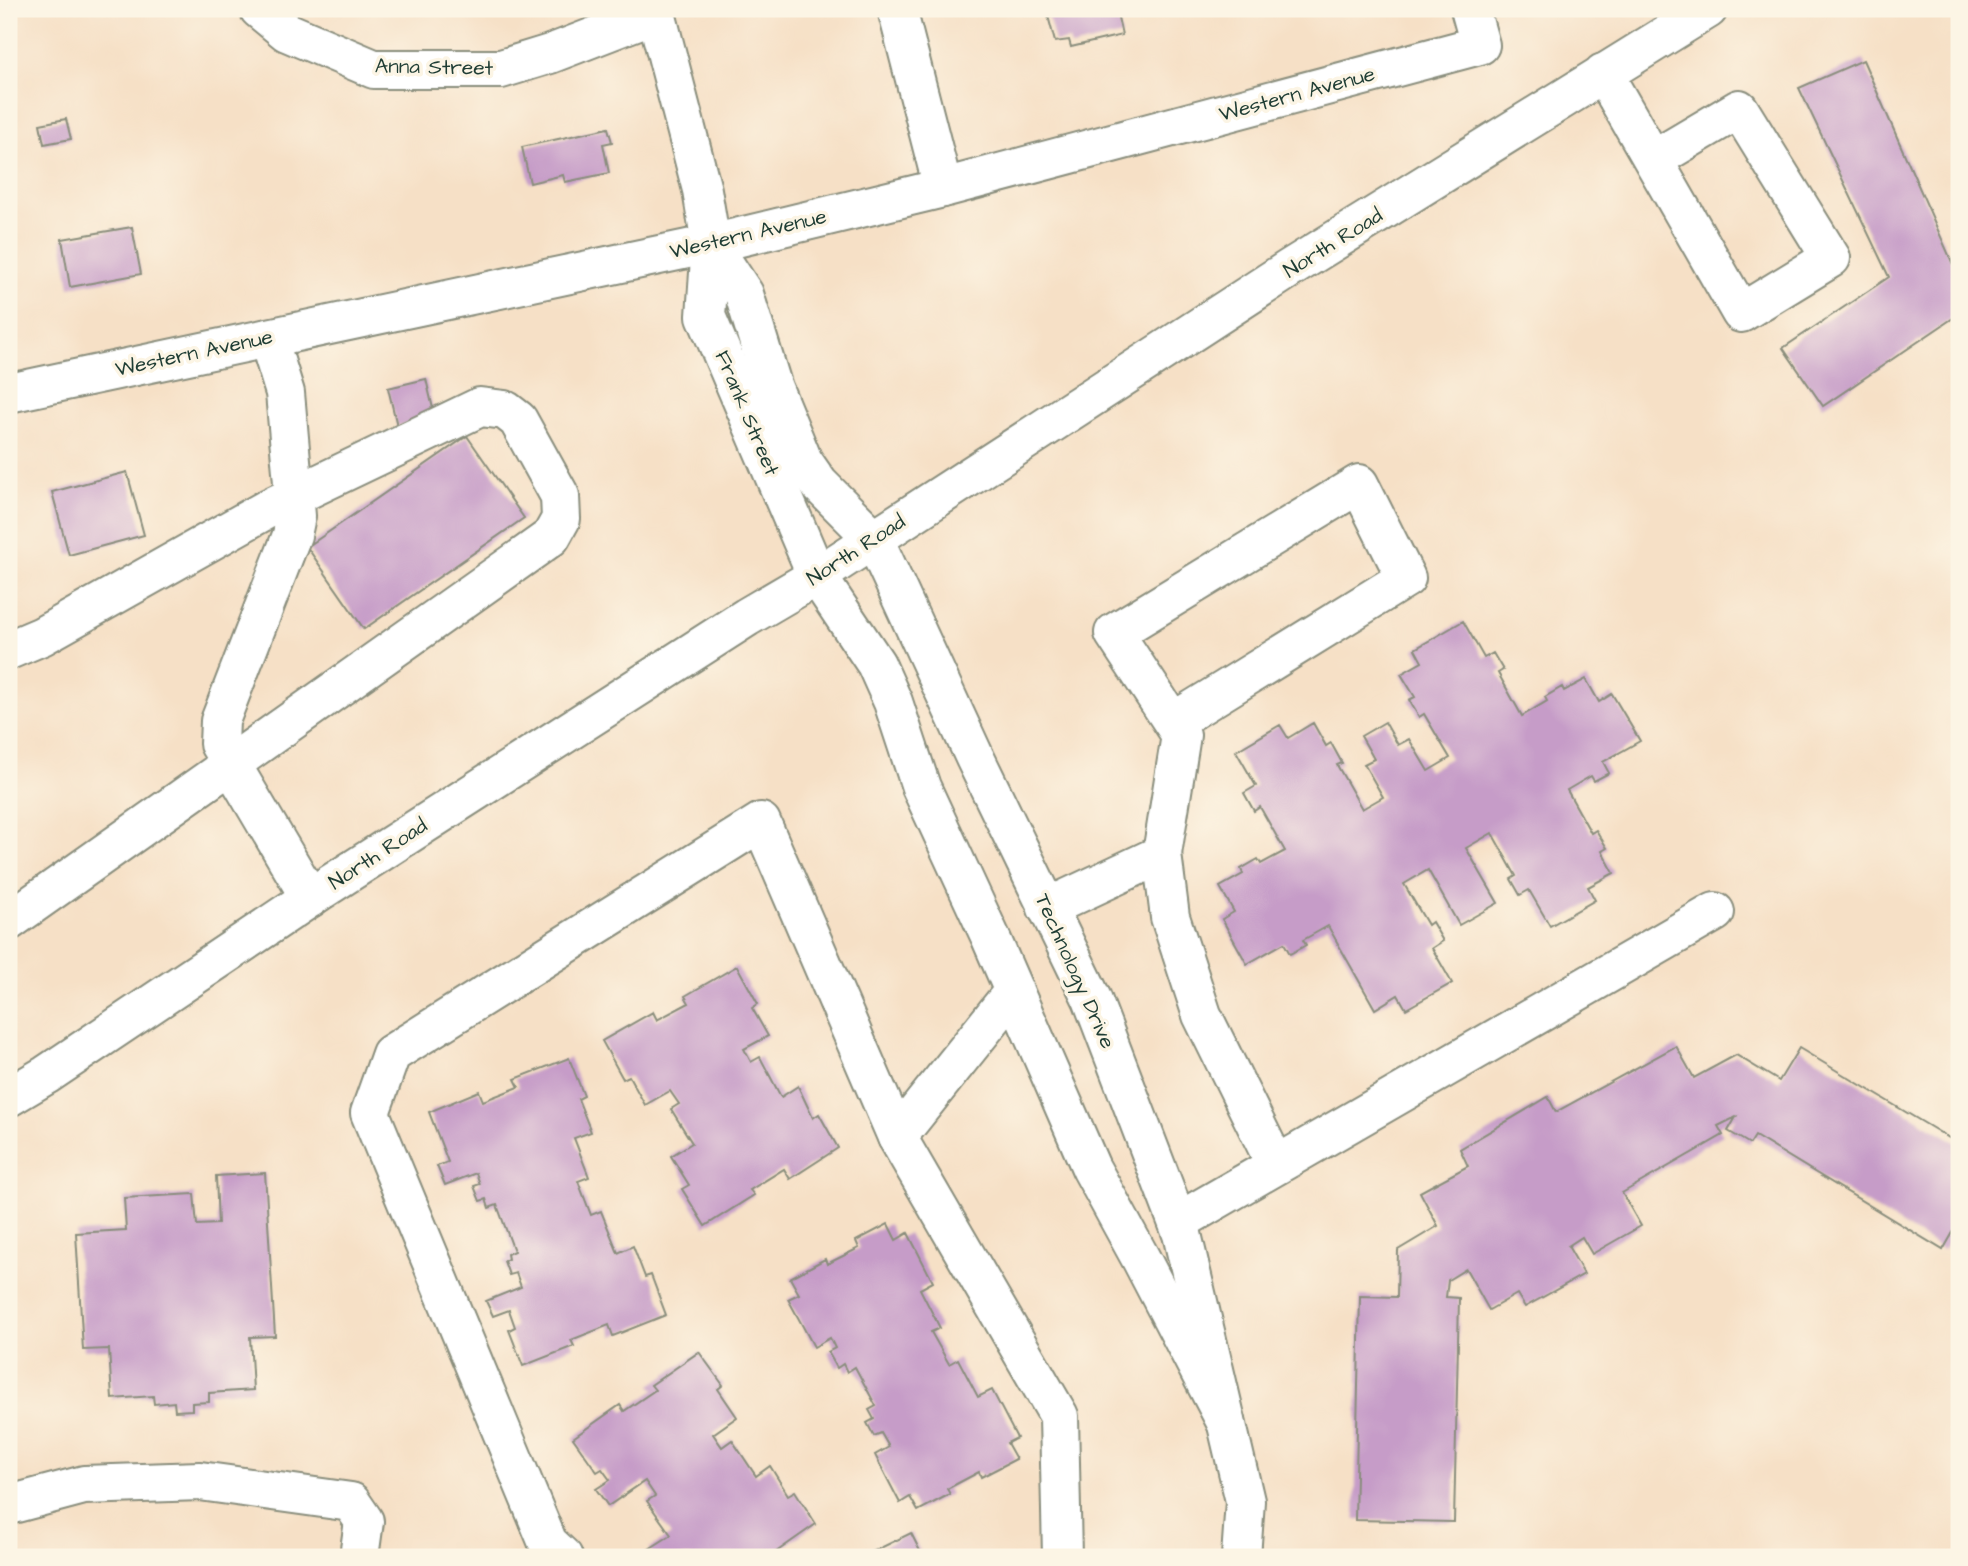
<svg xmlns="http://www.w3.org/2000/svg" width="1968" height="1566" font-family="'Architects Daughter',sans-serif">
<style>
.building{fill:#c69cc8}
.lines{fill:none;stroke-linecap:round;stroke-linejoin:round}
.minor-casing{stroke:#8a8e7d;stroke-width:42}
.major-casing{stroke:#8a8e7d;stroke-width:42}
.minor{stroke:#fff;stroke-width:38}
.major{stroke:#fff;stroke-width:38}
.labels{text-anchor:middle;dominant-baseline:central;stroke-width:7;stroke-linejoin:round;paint-order:stroke}
.street-label{font-size:21px;fill:#1f3d34;stroke:#fcf5e5}
</style>
<rect width="100%" height="100%" fill="#fcf5e5"/>
<filter id="ink" filterUnits="userSpaceOnUse"><feTurbulence type="fractalNoise" baseFrequency=".0143" numOctaves="2"/><feDisplacementMap in="SourceGraphic" scale="14" xChannelSelector="R" yChannelSelector="G"/><feConvolveMatrix kernelMatrix="1 2 1 2 8 2 1 2 1" color-interpolation-filters="sRGB"/></filter>
<filter id="wash" filterUnits="userSpaceOnUse"><feTurbulence type="fractalNoise" baseFrequency=".00686" numOctaves="4" result="noise"/><feDisplacementMap in="SourceGraphic" scale="28" xChannelSelector="R" yChannelSelector="G"/><feGaussianBlur stdDeviation="1.57" result="paint"/><feColorMatrix in="noise" values="0 0 0 0 0 0 0 0 0 0 0 0 0 0 0 0 0 1.4 0 .05"/><feComposite in="paint" operator="in"/></filter>
<g filter="url(#wash)">
<rect width="100%" height="100%" fill="#f6e0c6"/>
<g id="blocks">
<!-- building -->
<g class="building">
<polygon points="413,9 459,9 459,11 414,14"/>
<polygon points="1061,9 1130,9 1131,10 1117,13 1122,35 1071,47 1069,40 1055,42 1048,16 1062,13"/>
<polygon points="1863,60 1959,278 1959,314 1823,406 1783,348 1889,277 1799,88"/>
<polygon points="66,119 71,139 44,144 40,124"/>
<polygon points="608,128 612,142 603,144 609,173 565,182 563,175 530,183 522,147"/>
<polygon points="132,227 141,274 70,287 62,239"/>
<polygon points="426,379 435,417 397,426 388,388"/>
<polygon points="467,436 524,518 364,629 307,547"/>
<polygon points="127,472 144,535 69,555 52,492"/>
<polygon points="1463,621 1484,658 1493,653 1503,670 1498,673 1522,716 1547,701 1545,697 1562,687 1564,691 1586,679 1599,702 1612,694 1640,741 1603,762 1609,773 1594,781 1591,776 1567,790 1591,833 1596,830 1607,848 1602,851 1614,873 1588,887 1595,900 1550,926 1529,890 1520,895 1511,879 1516,876 1492,833 1466,848 1498,903 1459,925 1428,870 1404,884 1428,925 1432,922 1443,941 1432,948 1452,983 1406,1009 1398,995 1375,1009 1328,926 1303,940 1306,945 1290,954 1284,943 1247,964 1222,919 1234,912 1220,887 1243,874 1241,869 1258,859 1261,864 1285,851 1260,807 1254,811 1244,793 1256,786 1236,751 1280,725 1288,738 1313,723 1326,746 1331,743 1342,763 1337,765 1362,809 1383,797 1364,764 1374,759 1361,736 1385,722 1398,745 1409,739 1428,771 1450,758 1424,714 1419,717 1409,700 1415,697 1401,674 1422,662 1415,649"/>
<polygon points="737,966 758,1004 752,1008 768,1036 744,1049 751,1062 760,1057 781,1097 798,1086 813,1118 819,1114 838,1148 790,1179 784,1169 750,1190 754,1195 705,1226 682,1189 689,1185 671,1156 692,1143 671,1109 679,1104 670,1091 645,1105 629,1076 623,1079 602,1041 653,1012 657,1020 689,1003 685,996"/>
<polygon points="1676,1046 1694,1078 1736,1055 1779,1081 1799,1048 1959,1144 1959,1222 1943,1250 1755,1136 1750,1144 1728,1131 1736,1117 1718,1126 1723,1135 1622,1193 1641,1226 1592,1254 1582,1237 1568,1246 1584,1274 1525,1307 1517,1294 1489,1310 1466,1269 1448,1280 1446,1297 1459,1298 1454,1522 1355,1520 1360,1296 1397,1297 1398,1250 1438,1226 1420,1192 1468,1166 1460,1149 1548,1097 1556,1112"/>
<polygon points="569,1058 584,1096 578,1099 591,1132 574,1138 589,1177 578,1181 591,1215 601,1211 618,1253 633,1246 645,1277 651,1275 666,1315 613,1336 609,1325 571,1340 574,1346 523,1366 509,1330 515,1327 509,1310 493,1316 486,1301 521,1287 516,1273 509,1275 504,1261 508,1259 507,1254 514,1251 497,1205 489,1208 486,1199 480,1201 474,1186 480,1184 476,1173 445,1185 437,1166 448,1162 429,1112 479,1091 483,1101 519,1087 515,1079"/>
<polygon points="265,1173 275,1336 250,1337 253,1390 209,1393 209,1402 192,1403 192,1410 175,1411 174,1402 154,1404 153,1396 112,1399 109,1349 83,1350 76,1233 126,1230 124,1198 194,1194 197,1225 218,1224 216,1176"/>
<polygon points="888,1224 896,1240 908,1233 933,1282 920,1289 940,1328 931,1332 949,1364 958,1359 978,1397 992,1390 1017,1438 1007,1443 1016,1459 981,1477 979,1472 947,1489 950,1494 918,1511 910,1497 900,1503 875,1455 889,1447 881,1433 874,1436 867,1423 874,1419 869,1410 876,1406 855,1367 847,1372 843,1364 837,1368 828,1352 835,1348 830,1338 814,1347 788,1299 799,1294 790,1278 825,1259 827,1264 859,1248 856,1241"/>
<polygon points="699,1352 723,1385 718,1389 737,1417 713,1434 722,1447 732,1440 756,1476 770,1466 788,1495 795,1491 816,1524 769,1557 764,1551 754,1557 655,1557 649,1549 671,1535 647,1501 655,1496 645,1481 608,1506 596,1489 610,1480 602,1469 597,1472 573,1438 620,1405 624,1411 655,1390 651,1385"/>
<polygon points="911,1533 923,1557 862,1557"/>
</g>
</g>
</g>
<g filter="url(#ink)">
<use href="#blocks" fill-opacity="0" stroke="#8a8e7d" stroke-width="2"/>
<g class="lines">
<!-- minor casing -->
<g class="minor-casing">
<g id="minor">
<polyline points="259,9 287,32 374,69 501,69 550,54 656,13"/>
<polyline points="655,9 702,190 711,244 706,316 817,576 876,664 893,702 921,787 990,936 1091,1168 1141,1259 1226,1422"/>
<polyline points="897,9 943,188"/>
<polyline points="1603,73 1741,313 1831,258 1739,109 1653,160"/>
<polyline points="711,244 744,294 773,388 803,461 819,484 874,539 975,758 1092,999 1182,1234 1245,1501 1241,1557"/>
<polyline points="9,393 711,244 943,188 1480,45 1470,9"/>
<polyline points="9,650 42,636 269,508 480,407 505,410 518,420 560,496 561,519 551,537 231,764 310,898"/>
<polyline points="1162,854 1170,917 1202,1015 1276,1165"/>
<polyline points="1047,908 1162,854 1181,735 1114,633 1359,484 1406,578 1173,722"/>
<polyline points="9,921 231,764 219,744 220,721 292,535 296,516 285,393 268,338"/>
<polyline points="897,1137 1014,991"/>
<polyline points="1178,1222 1715,912"/>
<polyline points="9,1505 84,1485 200,1481 351,1502 364,1521 359,1557"/>
<polyline points="563,1557 548,1543 370,1113 391,1054 761,822 897,1137 1059,1416 1062,1557"/>
</g>
</g>
<!-- major casing -->
<g class="major-casing">
<polyline id="major" points="9,1097 46,1075 320,891 747,617 817,576 1289,269 1708,9"/>
</g>
<!-- minor -->
<use href="#minor" class="minor"/>
<!-- major -->
<use href="#major" class="major"/>
</g>
</g>
<g class="labels">
<!-- street labels -->
<g class="street-label">
<text transform="translate(434 67) rotate(1)">Anna Street</text>
<text transform="translate(1297 94) rotate(-15)">Western Avenue</text>
<text transform="translate(748 234) rotate(-13)">Western Avenue</text>
<text transform="translate(1333 243) rotate(-32)">North Road</text>
<text transform="translate(194 353) rotate(-12)">Western Avenue</text>
<text transform="translate(747 413) rotate(67)">Frank Street</text>
<text transform="translate(856 550) rotate(-33)">North Road</text>
<text transform="translate(378 854) rotate(-33)">North Road</text>
<text transform="translate(1075 971) rotate(66)">Technology Drive</text>
</g>
</g>
<!-- margin -->
<rect width="1968" height="1566" fill="none" stroke="#fcf5e5" stroke-width="35"/>
</svg>
